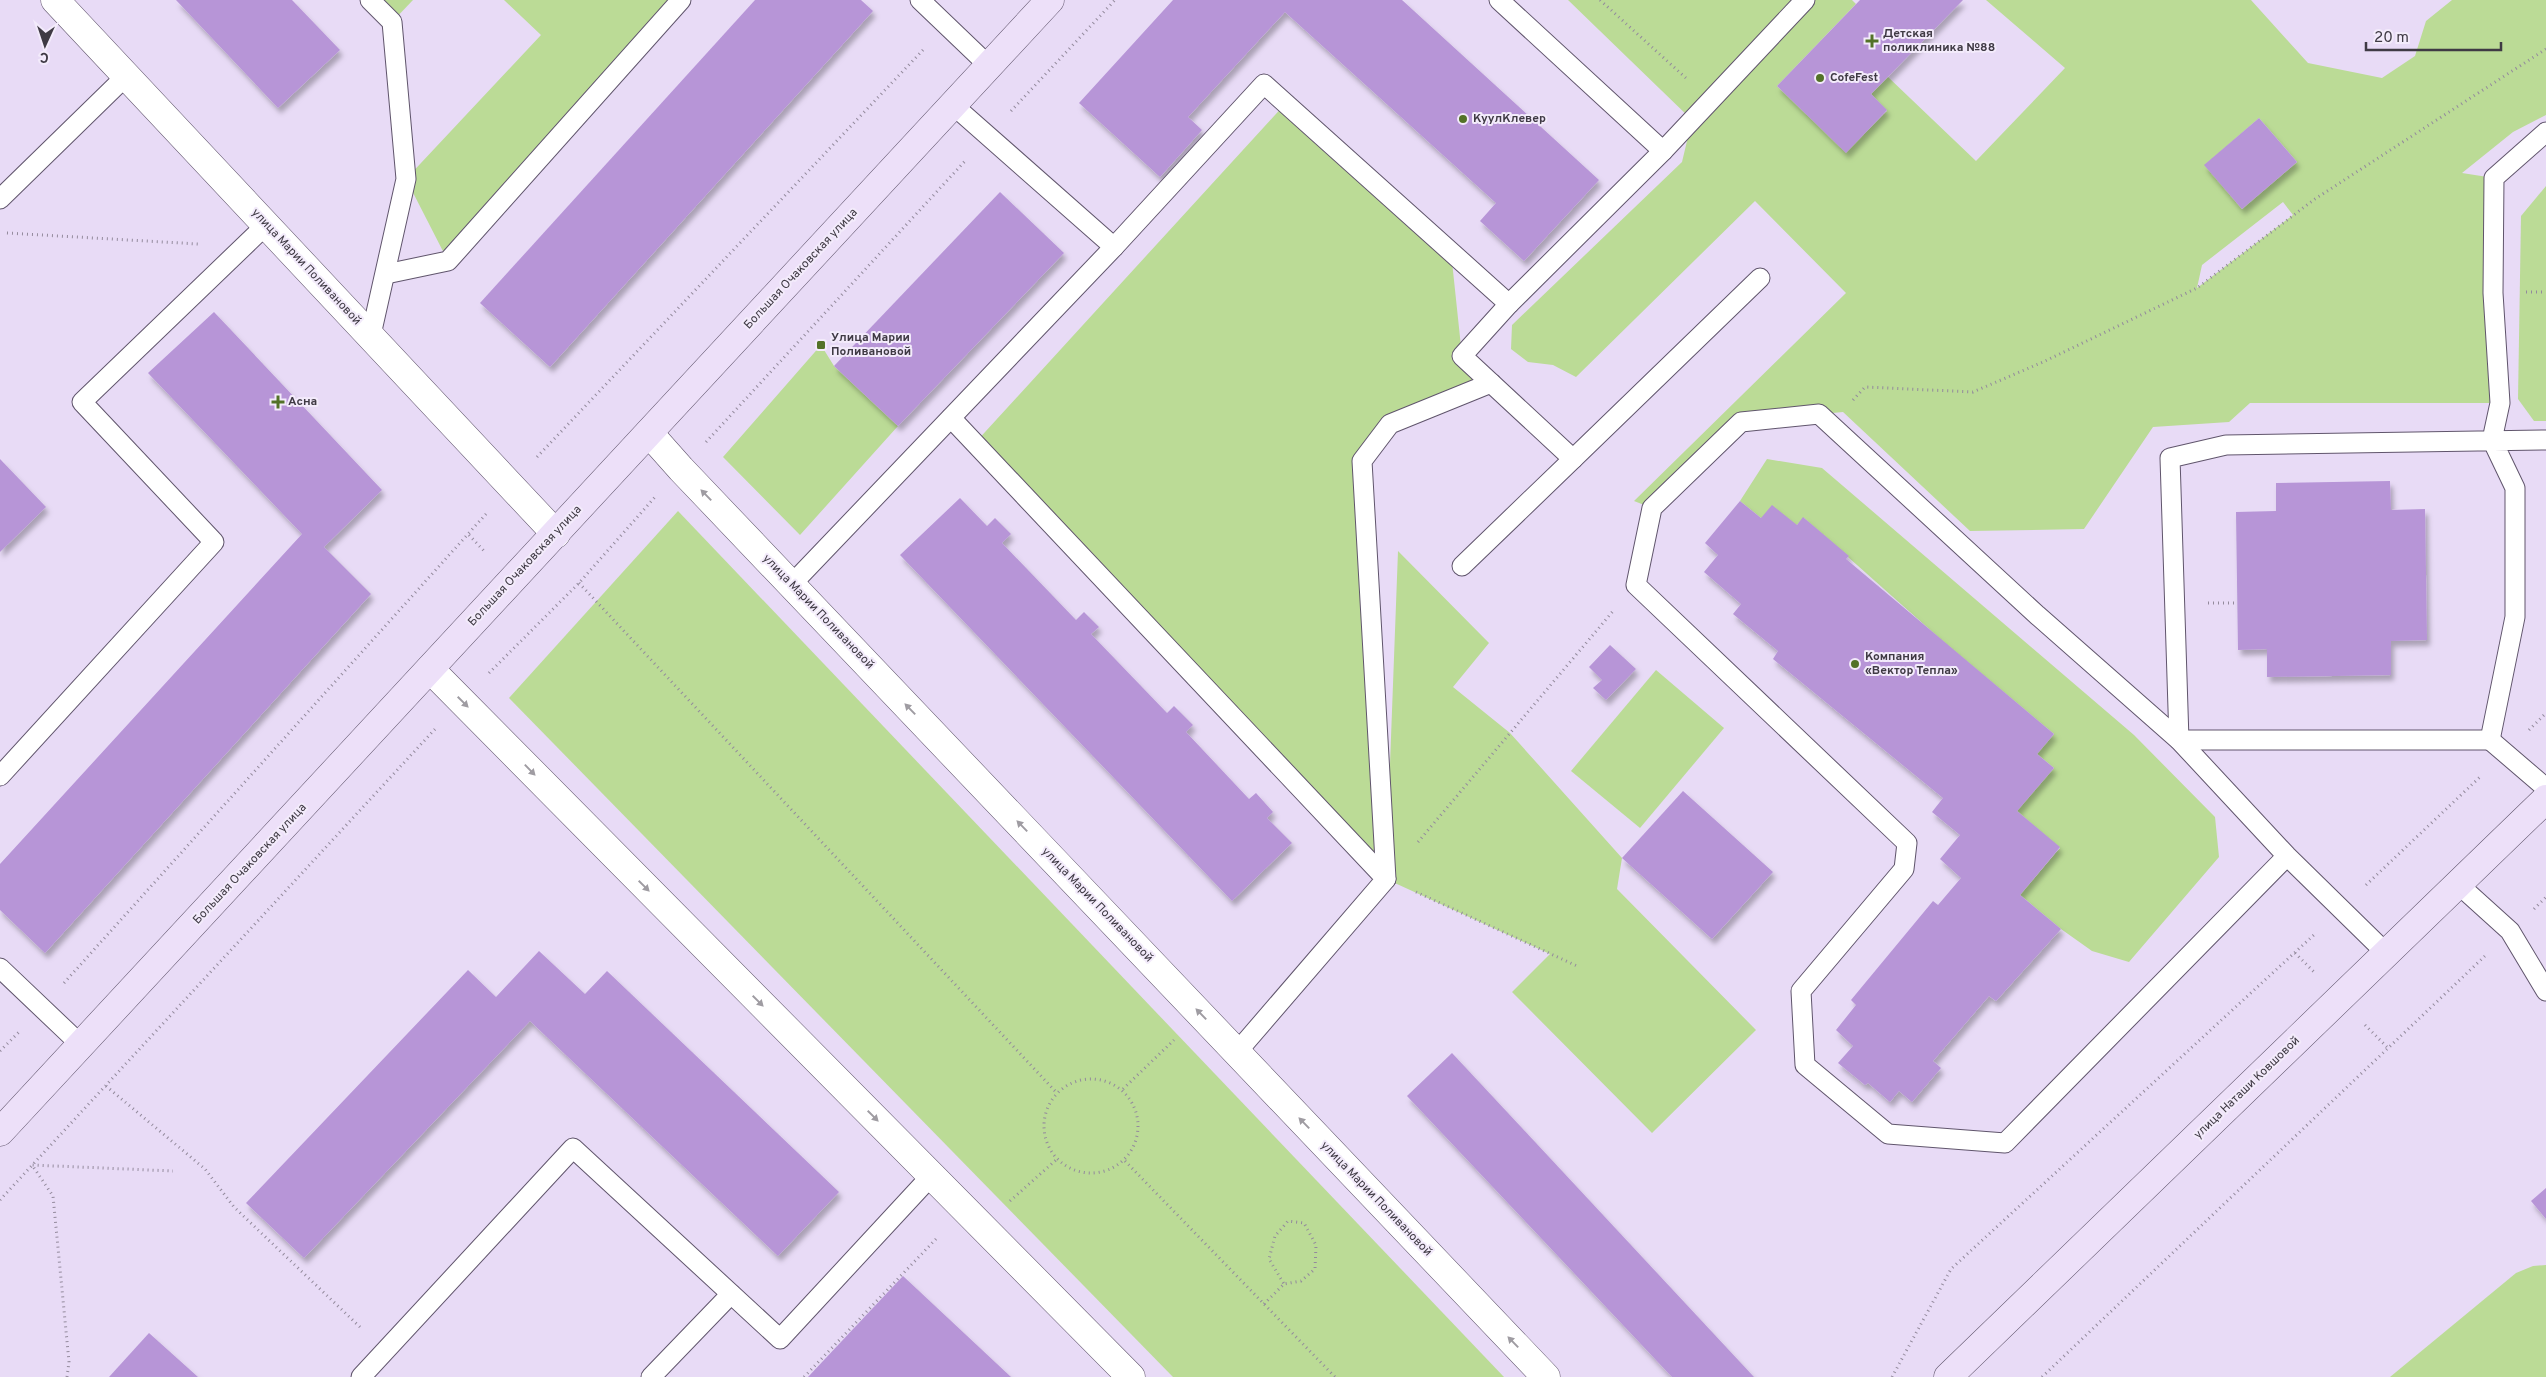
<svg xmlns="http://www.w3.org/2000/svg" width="2546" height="1377" font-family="Overpass,sans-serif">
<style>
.green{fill:#bbdb96;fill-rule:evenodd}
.building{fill:#b795d7;filter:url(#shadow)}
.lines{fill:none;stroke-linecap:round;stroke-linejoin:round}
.lane-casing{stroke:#60556c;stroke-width:21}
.street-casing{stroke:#60556c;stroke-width:29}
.secondary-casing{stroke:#60556c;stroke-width:29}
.path{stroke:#938a9c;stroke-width:3;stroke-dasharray:1 4;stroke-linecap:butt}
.lane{stroke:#fff;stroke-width:19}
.street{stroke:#fff;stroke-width:28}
.secondary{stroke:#ede0f9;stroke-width:28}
.oneway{fill:#9f9ca2}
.poi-dot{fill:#537228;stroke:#f3ebfb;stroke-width:2}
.labels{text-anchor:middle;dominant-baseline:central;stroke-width:4;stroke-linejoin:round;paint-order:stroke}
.poi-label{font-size:12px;font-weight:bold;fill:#3f3a44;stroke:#f3ebfb;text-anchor:start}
.street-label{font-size:12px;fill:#3f3a44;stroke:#f3ebfb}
</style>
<defs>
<filter id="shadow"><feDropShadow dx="3" dy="5.5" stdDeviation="2.5" flood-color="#0004"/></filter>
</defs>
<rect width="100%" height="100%" fill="#e8dbf6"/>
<!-- green -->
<g class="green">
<polygon points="370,0 413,0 392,22"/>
<polygon points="504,0 681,0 448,261 406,179 541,35"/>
<path d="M1568,0H1852L1856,4L1777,86L1846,152L1887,111L1871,94L1888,77L1976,161L2065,68L1986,0H2251L2308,63L2382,78L2415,56L2426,21L2452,0H2546V115L2513,132L2462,173L2494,178L2500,403H2250L2229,422L2153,427L2084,529L1970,531L1843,412L1741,422L1652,508L1634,501L1846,293L1755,201L1576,377L1553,365L1528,362L1511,349L1512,325L1682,162L1692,120ZM2259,118L2297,162L2242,209L2205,165ZM2283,202L2293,215L2197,288L2202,265Z"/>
<polygon points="1285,104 1451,252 1462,356 1491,383 1390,424 1362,461 1386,871 1398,551 1489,643 1453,687 1510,733 1622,858 1617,889 1756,1030 1652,1133 1512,992 1550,954 1386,879 975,443"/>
<polygon points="2546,186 2546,421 2534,421 2518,399 2521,216"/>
<polygon points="821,345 834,366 898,426 800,535 723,457"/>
<polygon points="1767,459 1822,468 2134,735 2215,817 2219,857 2129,962 2092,951 2061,929 2020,895 2060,848 2017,811 2054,768 2037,754 2054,734 1946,644 1804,518 1797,525 1761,518 1740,501"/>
<polygon points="678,511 1504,1377 1173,1377 509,698"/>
<polygon points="1656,670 1724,728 1640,828 1571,771"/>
<polygon points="2546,1265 2546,1377 2390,1377 2516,1273 2533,1266"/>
</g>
<!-- building -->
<g class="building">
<polygon points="176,0 292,0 340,50 278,108"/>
<polygon points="755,0 861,0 873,11 550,367 480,303"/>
<polygon points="1173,0 1402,0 1599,180 1524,261 1480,221 1496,203 1285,12 1188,117 1202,130 1160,177 1079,103"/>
<polygon points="1860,0 1963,0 1871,94 1887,110 1846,153 1777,86"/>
<polygon points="2259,118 2297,162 2242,209 2204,165"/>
<polygon points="1000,192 1064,253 898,426 834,366"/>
<polygon points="214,312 382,490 324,547 371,594 45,953 0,910 0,864 302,534 148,373"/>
<polygon points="0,459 46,507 0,552"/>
<polygon points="2390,481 2391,510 2425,509 2427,640 2391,641 2391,675 2267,677 2267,649 2238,650 2236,512 2276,511 2276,483"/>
<polygon points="960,498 987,526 995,518 1011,534 1002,543 1076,620 1084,612 1099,627 1091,634 1167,713 1174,706 1193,725 1186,732 1249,799 1256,793 1273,812 1267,818 1292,843 1232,901 900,555"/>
<polygon points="1740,501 1761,518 1772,505 1797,525 1803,517 1849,556 1846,559 2054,734 2037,754 2054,768 2017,811 2060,847 2020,895 2061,929 1996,1001 1989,996 1933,1061 1941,1068 1912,1102 1899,1091 1890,1102 1868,1083 1865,1085 1838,1063 1853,1046 1836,1030 1856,1005 1851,1000 1933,901 1938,905 1961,878 1940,859 1960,835 1932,812 1943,798 1773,659 1778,651 1733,614 1741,604 1704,572 1718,555 1705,543"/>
<polygon points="1610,645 1636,669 1606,700 1593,688 1602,680 1589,667"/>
<polygon points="1683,791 1773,872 1712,939 1622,858"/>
<polygon points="539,951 585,994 607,971 839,1192 778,1256 530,1021 304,1258 246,1203 468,970 496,997"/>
<polygon points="1452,1053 1754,1377 1672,1377 1407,1096"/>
<polygon points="2546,1188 2546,1219 2531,1201"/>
<polygon points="903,1276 1011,1377 808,1377"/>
<polygon points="149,1333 198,1377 109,1377"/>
</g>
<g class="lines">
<!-- lane casing -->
<g class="lane-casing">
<g id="lane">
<polyline points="370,0 392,22 406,179 371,335"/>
<polyline points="920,0 989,66"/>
<polyline points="1499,0 1663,151 1805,0"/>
<polyline points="953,105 1114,247 1264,84 1509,304"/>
<polyline points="2546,132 2494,178 2493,293 2500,403 2492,440 2515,488 2515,617 2490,740 2179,740 2170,458 2226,445 2546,440"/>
<polyline points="1663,151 1509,304 1462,356 1573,459 1760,278"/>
<polyline points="0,199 126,76"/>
<polyline points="386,274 448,261 681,0"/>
<polyline points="951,418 1386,879 1237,1052"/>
<polyline points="1462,566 1573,459"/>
<polyline points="791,585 1114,247"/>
<polyline points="2490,740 2546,788"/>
<polyline points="0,776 214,542 82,402 266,225"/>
<polyline points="2287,856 2005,1143 1888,1134 1805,1065 1801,991 1904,869 1907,843 1636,585 1652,508 1741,422 1819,414 2037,615 2179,740 2287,856 2386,953"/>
<polyline points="1386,879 1362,461 1390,424 1491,383"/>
<polyline points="2458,884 2510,931 2546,991"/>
<polyline points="0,968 81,1045"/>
<polyline points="361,1377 573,1148 780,1339 931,1176"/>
<polyline points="651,1377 731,1294"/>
</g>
</g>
<!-- street casing -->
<g class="street-casing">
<g id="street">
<polyline points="55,0 556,534"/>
<polyline points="649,433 681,469 1546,1377"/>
<polyline points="430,669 1131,1377"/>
</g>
</g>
<!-- secondary casing -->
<g class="secondary-casing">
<g id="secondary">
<polyline points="0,1132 1050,0"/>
<polyline points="1948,1377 2546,799"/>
</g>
</g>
<!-- path -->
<g class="path">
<polyline points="1600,0 1687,79"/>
<polyline points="1011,111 1115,0"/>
<polyline points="7,233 198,244"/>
<polyline points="2526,292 2546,292"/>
<polyline points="1853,400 1865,387 1973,392 2043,362 2197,288 2315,199 2546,49"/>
<polyline points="706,442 966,160"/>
<polyline points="537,457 923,50"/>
<polyline points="469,535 486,553"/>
<polyline points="579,583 1056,1092"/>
<polyline points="2208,603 2237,603"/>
<polyline points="489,673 579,583 656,496"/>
<polyline points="2529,730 2546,713"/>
<polyline points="1418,842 1614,610"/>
<polyline points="2366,885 2481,776"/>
<polyline points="1416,892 1577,966"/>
<polyline points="2534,909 2546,897"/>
<polyline points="2295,953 2314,972"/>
<polyline points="64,983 486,514"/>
<polyline points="2365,1025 2388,1048"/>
<polyline points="0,1051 19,1032"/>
<circle cx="1091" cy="1126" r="47"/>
<polyline points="106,1086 205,1169 234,1207 361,1328"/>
<polyline points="1123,1089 1174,1040"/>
<polyline points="1125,1161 1335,1377"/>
<polyline points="0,1200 436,728"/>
<polyline points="1010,1201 1056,1160"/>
<polyline points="1264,1304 1284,1284 1301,1281 1315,1269 1316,1245 1304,1223 1288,1221 1275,1236 1269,1259 1284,1284"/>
<polyline points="67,1377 69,1362 53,1196 32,1165 173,1171"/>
<polyline points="804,1377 936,1239"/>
<polyline points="1892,1377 1951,1269 2316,933"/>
<polyline points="2042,1377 2486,955"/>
</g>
<!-- lane -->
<use href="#lane" class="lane"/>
<!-- street -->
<use href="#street" class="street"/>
<!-- secondary -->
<use href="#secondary" class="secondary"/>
</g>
<!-- one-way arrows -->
<defs><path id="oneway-solid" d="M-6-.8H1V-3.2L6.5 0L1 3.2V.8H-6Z" transform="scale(1.25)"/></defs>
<g class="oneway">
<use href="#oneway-solid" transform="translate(706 495) rotate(-134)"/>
<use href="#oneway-solid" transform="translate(463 702) rotate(45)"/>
<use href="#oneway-solid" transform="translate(910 709) rotate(-134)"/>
<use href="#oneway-solid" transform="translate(530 770) rotate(46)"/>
<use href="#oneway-solid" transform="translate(1022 826) rotate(-134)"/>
<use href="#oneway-solid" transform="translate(644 886) rotate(45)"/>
<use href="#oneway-solid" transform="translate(758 1001) rotate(45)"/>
<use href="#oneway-solid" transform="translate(1201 1014) rotate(-134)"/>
<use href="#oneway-solid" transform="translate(873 1116) rotate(45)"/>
<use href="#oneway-solid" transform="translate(1304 1123) rotate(-134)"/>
<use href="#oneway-solid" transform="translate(1513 1342) rotate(-134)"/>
</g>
<!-- markers -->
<g class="poi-dot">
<path d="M1869.5 33.5h5v5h5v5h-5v5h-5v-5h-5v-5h5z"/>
<circle cx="1820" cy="78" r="5"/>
<circle cx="1463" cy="119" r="5"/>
<rect x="816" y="340" width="10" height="10" rx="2.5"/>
<path d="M275.5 394.5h5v5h5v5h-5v5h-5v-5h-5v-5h5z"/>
<circle cx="1855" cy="664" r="5"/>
</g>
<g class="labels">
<!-- poi labels -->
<g class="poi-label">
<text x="1883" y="34">Детская<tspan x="1883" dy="14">поликлиника №88</tspan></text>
<text x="1830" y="78">CofeFest</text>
<text x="1473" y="119">КуулКлевер</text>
<text x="831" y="338">Улица Марии<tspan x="831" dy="14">Поливановой</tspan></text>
<text x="288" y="402">Асна</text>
<text x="1865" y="657">Компания<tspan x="1865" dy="14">«Вектор Тепла»</tspan></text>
</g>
<!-- street labels -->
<g class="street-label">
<text transform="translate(306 267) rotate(47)">улица Марии Поливановой</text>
<text transform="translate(801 269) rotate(-47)">Большая Очаковская улица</text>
<text transform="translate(525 566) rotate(-47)">Большая Очаковская улица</text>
<text transform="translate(818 612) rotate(46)">улица Марии Поливановой</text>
<text transform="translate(250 864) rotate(-47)">Большая Очаковская улица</text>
<text transform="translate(1097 905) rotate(46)">улица Марии Поливановой</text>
<text transform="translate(2247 1088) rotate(-44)">улица Наташи Ковшовой</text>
<text transform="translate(1376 1199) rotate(46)">улица Марии Поливановой</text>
</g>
</g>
<!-- north arrow -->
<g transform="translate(45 45) rotate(183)" stroke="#f3ebfb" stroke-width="4" paint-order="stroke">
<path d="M0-4L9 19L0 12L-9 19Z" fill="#3f3a44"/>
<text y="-8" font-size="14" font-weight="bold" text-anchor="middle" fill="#3f3a44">С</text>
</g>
<!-- scale -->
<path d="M2366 42v8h135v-8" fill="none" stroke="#3f3a44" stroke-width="2.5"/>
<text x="2374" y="42" font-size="15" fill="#3f3a44" stroke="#f3ebfb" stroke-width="4" paint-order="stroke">20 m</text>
</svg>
